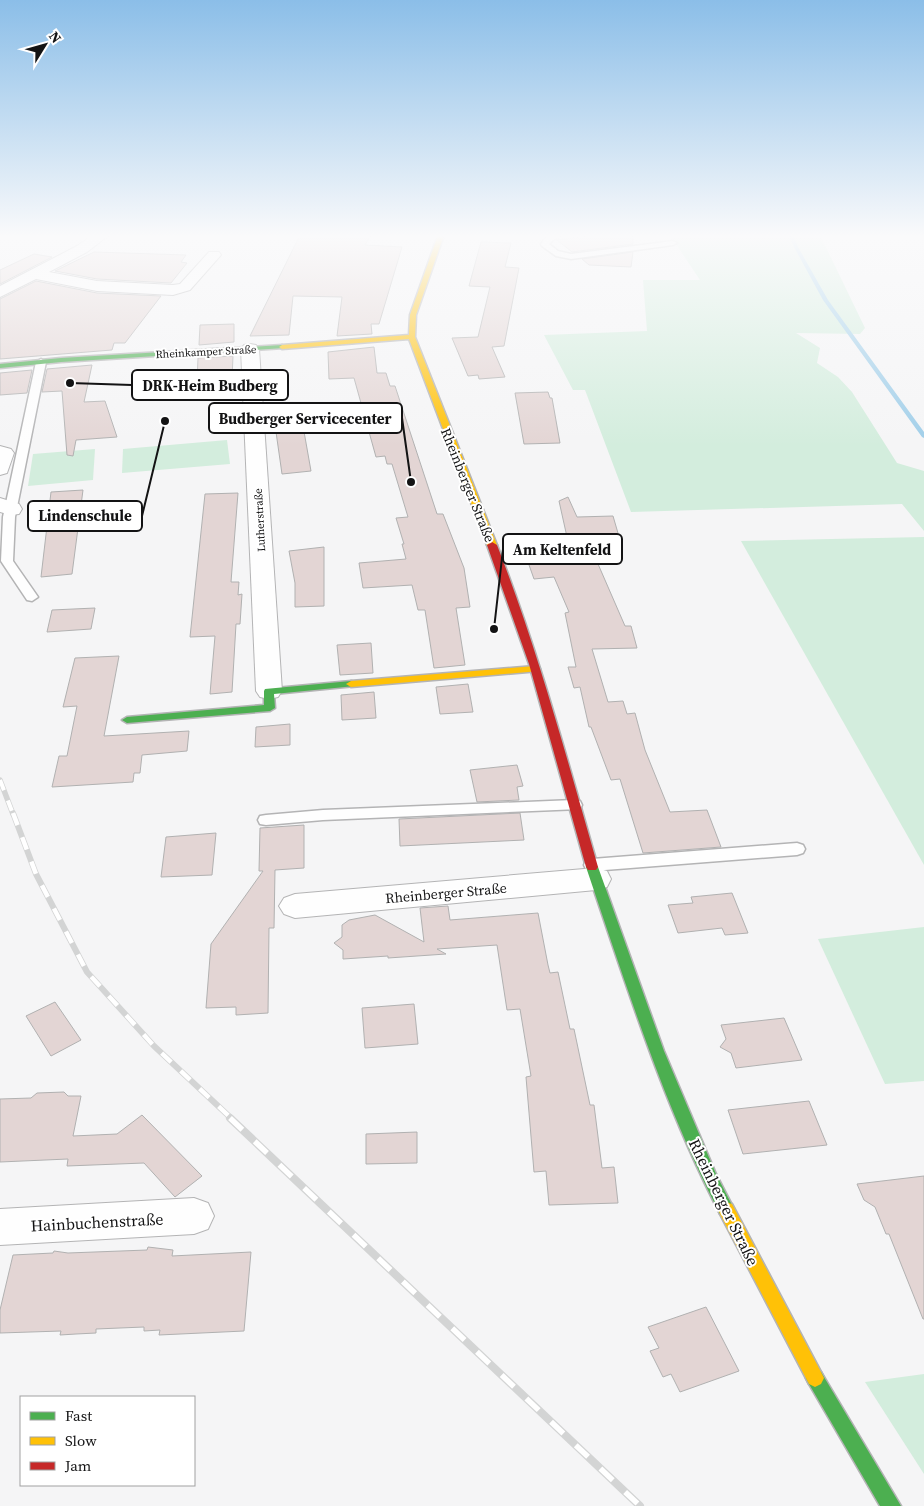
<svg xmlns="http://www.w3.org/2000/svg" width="924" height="1506" font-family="'Source Serif 4',serif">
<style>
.green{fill:#d3eddd}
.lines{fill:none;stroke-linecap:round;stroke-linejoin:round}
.stream{fill:#9fcee9;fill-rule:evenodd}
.building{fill:#e3d5d4;stroke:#b1b1b1}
.lane-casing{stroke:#b4b4b5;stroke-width:3}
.street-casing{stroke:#b4b4b5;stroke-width:2}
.fast-casing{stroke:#b4b4b5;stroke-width:3}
.slow-casing{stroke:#b4b4b5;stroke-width:3}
.jam-casing{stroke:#b4b4b5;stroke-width:3}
.lane{fill:#fefefe;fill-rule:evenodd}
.street{fill:#fefefe;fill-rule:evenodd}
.fast{fill:#4caf50;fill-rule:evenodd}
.slow{fill:#ffc107;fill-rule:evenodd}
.jam{fill:#c62828;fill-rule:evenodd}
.rail-far2-casing{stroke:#d3d4d4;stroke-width:5.5}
.rail-far1-casing{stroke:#d3d4d4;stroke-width:6}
.rail-casing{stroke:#d3d4d4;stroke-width:8}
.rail-far2{stroke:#fff;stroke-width:4;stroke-dasharray:11;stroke-linecap:butt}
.rail-far1{stroke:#fff;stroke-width:4.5;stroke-dasharray:13;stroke-linecap:butt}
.rail{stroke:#fff;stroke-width:5.5;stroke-dasharray:17;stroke-linecap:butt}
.labels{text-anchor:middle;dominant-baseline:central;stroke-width:4;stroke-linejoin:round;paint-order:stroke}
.far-street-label{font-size:11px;fill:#131314;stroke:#fff}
.street-label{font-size:14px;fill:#131314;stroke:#fff}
.near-street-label{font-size:16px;fill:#131314;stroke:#fff}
.leader{fill:none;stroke:#131314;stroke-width:2}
.callout-dot{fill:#131314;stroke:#fff;stroke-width:2}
.callout{fill:#fff;stroke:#131314;stroke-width:2}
.callout-label{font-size:15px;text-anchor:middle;font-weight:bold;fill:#131314}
</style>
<rect width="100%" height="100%" fill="#f5f5f6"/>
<!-- green -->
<g class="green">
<polygon points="670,235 820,235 865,328 860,334 796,333 820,348 817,363 838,377 852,392 897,463 924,471 924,531 902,504 631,512 585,390 573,390 544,335 647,331 643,280 700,280"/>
<polygon points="227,440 230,464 122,473 123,449"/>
<polygon points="95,449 93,480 28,486 33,454"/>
<polygon points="924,537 924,865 741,541"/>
<polygon points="924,927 924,1081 885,1084 818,939"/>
<polygon points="924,1374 924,1474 865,1382"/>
</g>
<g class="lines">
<!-- stream -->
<polygon class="stream" points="789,235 793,235 798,247 828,300 924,432 924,438 922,437 823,300 794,247"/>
</g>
<!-- building -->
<g class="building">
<polygon points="300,235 371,235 365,245 402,247 379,324 371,324 372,334 337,336 342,297 293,296 289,335 250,336"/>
<polygon points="593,235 633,235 633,244 572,252 557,240"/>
<polygon points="481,242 511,243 505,267 519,268 504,346 492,347 505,377 479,379 478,375 468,376 452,338 478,337 490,287 469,286"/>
<polygon points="94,252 186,255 181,262 187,263 171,283 97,279 55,271"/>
<polygon points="633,252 631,267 589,265 582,259"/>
<polygon points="34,254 52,257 0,284 0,270"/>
<polygon points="36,281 97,293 161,296 125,343 114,343 112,350 0,359 0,299"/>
<polygon points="234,324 234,342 199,345 200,325"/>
<polygon points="374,347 377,373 386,373 390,386 395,386 437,514 443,514 464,568 470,607 456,608 465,665 434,668 425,610 418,610 412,585 363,588 359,563 406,559 402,544 404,544 396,518 408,517 392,464 387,464 385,456 376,457 354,378 329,379 328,352"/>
<polygon points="233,356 232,379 197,381 198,358"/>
<polygon points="92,365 84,402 105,401 117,437 76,440 73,456 67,455 62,391 42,392 47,369"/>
<polygon points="32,370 27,393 0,395 0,373"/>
<polygon points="548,392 550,398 552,398 560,443 524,444 515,393"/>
<polygon points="300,409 311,471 282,474 273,411"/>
<polygon points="83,490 72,574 41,577 51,492"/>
<polygon points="238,493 231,582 239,582 238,595 242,594 240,624 236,624 232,692 210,694 215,636 190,637 205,494"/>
<polygon points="568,497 577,517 613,516 620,540 588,541 625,626 631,626 637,648 592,649 608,702 623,701 627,714 635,713 645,750 670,812 707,810 721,847 643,853 620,779 611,780 591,727 589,727 580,687 574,688 568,667 576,667 565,613 569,612 554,577 534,579 523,548 569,546 559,501"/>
<polygon points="324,547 324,606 295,607 295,583 289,551"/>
<polygon points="95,608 91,629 47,632 52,610"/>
<polygon points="371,643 373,673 340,675 337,645"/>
<polygon points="119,656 104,736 189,731 187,751 142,755 140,773 134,773 133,782 52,787 59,756 67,756 77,706 63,707 75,658"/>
<polygon points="468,684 473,712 440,714 436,687"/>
<polygon points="374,692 376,718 342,720 341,695"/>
<polygon points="290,724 290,745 255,747 256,727"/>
<polygon points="517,765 523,786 517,787 519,800 477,802 470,770"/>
<polygon points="520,813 524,840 400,846 399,819"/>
<polygon points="304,825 304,868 275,870 274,928 269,928 268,1013 236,1015 236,1007 206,1008 211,944 263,871 259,871 260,828"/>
<polygon points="216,833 212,875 161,877 166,837"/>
<polygon points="732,893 748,933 725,935 722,928 678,933 668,905 693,903 691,897"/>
<polygon points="448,906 450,920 538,913 548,965 550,973 558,972 570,1029 574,1029 590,1105 594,1105 602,1168 614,1167 618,1203 549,1205 546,1171 534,1172 526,1077 531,1076 520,1009 507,1010 497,945 437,949 446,954 388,958 388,956 343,959 343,950 334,943 342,937 342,925 349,920 375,915 424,942 420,908"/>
<polygon points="55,1002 81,1040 51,1056 26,1016"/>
<polygon points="414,1004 418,1044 365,1048 362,1008"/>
<polygon points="784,1018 802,1060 736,1068 731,1053 720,1047 726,1039 721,1025"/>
<polygon points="64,1092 68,1096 81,1096 73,1136 117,1134 142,1115 202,1176 175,1197 144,1163 67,1166 68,1159 0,1162 0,1099 31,1098 37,1093"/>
<polygon points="809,1101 827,1145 743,1154 728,1110"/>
<polygon points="417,1132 417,1163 366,1164 366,1134"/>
<polygon points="924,1176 924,1319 923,1319 889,1234 886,1234 875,1207 864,1200 857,1184"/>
<polygon points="148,1247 173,1250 172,1256 251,1252 244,1331 159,1335 160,1330 144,1331 144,1327 96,1329 96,1333 76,1334 60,1335 61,1331 0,1333 0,1310 13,1255 53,1253 54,1251 68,1253 147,1250"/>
<polygon points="706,1307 739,1371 680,1392 671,1374 663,1377 650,1351 659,1348 648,1327"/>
</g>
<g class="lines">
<!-- lane casing -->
<g class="lane-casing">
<g id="lane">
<polygon points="551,235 563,235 553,240 549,244 558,251 571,254 673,241 677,243 673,245 571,259 556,256 542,246 541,244 547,236"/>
<polygon points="41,359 46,362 15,517 13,561 38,597 32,601 27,600 1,561 3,517 36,362"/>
<polygon points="574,800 580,801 582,805 580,809 323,820 266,825 260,824 258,820 260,816 266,815 323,810"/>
<polygon points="797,843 803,845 805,849 803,853 797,855 592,871 586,869 584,865 586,861 592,859"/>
</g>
</g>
<!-- street casing -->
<g class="street-casing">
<g id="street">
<polygon points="93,235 109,235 87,252 49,272 97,281 173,285 180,284 209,252 219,252 221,255 190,290 173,295 97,291 36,279 0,297 0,286 77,246"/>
<polygon points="250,344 256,345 259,349 282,691 278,697 269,699 260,697 256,691 241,349 244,345"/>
<polygon points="0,446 11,449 14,453 7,473 0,475"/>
<polygon points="0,498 19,504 22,509 19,514 11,515 0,512"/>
<polygon points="596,868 607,871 611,879 607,887 596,890 295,918 284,914 279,906 284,898 295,894"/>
<polygon points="194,1198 208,1203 214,1216 208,1229 194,1234 0,1245 0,1209"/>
</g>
</g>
<!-- fast casing -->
<g class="fast-casing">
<g id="fast">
<polygon points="282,345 285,347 284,348 61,362 0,368 0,364 61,358"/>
<polygon points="351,681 355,682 356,684 355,686 274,694 275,708 270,711 127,723 122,720 127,717 264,705 264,691 265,689"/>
<path d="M592,863L596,864L598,867L664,1051L716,1174L734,1209L732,1214L726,1216L720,1214C663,1104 626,984 586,867L588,864Z"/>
<polygon points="815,1369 821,1372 901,1506 880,1506 809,1384 806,1378 809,1372"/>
</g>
</g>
<!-- slow casing -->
<g class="slow-casing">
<g id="slow">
<polygon points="438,235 444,235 416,315 415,337 497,545 492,548 487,545 409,339 282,349 279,347 282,345 409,335 410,315"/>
<polygon points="535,666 539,667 540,669 539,671 351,687 346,684 351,681"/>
<polygon points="726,1202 732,1204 821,1372 824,1378 821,1384 815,1387 809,1384 720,1214 718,1209 720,1204"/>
</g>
</g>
<!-- jam casing -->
<g class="jam-casing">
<path id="jam" d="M492,542L497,545C538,650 567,759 598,867L596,870H588L586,867L529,664L487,545Z"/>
</g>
<!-- lane -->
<use href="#lane" class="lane"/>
<!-- street -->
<use href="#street" class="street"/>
<!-- fast -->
<use href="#fast" class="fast"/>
<!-- slow -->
<use href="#slow" class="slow"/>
<!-- jam -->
<use href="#jam" class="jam"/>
<!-- rail-far2 casing -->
<g class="rail-far2-casing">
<polyline id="rail-far2" points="0,780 13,814"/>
</g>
<!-- rail-far1 casing -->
<g class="rail-far1-casing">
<polyline id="rail-far1" points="13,813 36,874 87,972 154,1046 232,1119"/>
</g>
<!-- rail casing -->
<g class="rail-casing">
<polyline id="rail" points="230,1118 640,1506"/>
</g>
<!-- rail-far2 -->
<use href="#rail-far2" class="rail-far2"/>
<!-- rail-far1 -->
<use href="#rail-far1" class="rail-far1"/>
<!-- rail -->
<use href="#rail" class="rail"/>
</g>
<!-- sky -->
<linearGradient id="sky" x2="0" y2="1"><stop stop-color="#8bbee8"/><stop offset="0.53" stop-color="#fafafb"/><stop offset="1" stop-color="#fafafb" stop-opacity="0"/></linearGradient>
<rect width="924" height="446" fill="url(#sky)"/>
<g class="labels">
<!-- far-street labels -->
<g class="far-street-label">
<text transform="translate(206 352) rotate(-3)">Rheinkamper Straße</text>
<text transform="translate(260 520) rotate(-93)">Lutherstraße</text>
</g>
<!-- street labels -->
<g class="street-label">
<text transform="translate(468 485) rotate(68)">Rheinberger Straße</text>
<text transform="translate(446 893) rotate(-5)">Rheinberger Straße</text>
</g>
<!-- near-street labels -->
<g class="near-street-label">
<text transform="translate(724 1202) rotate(64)">Rheinberger Straße</text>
<text transform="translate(97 1222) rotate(-3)">Hainbuchenstraße</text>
</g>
</g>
<!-- callouts -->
<path class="leader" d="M70 383L132 385M411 482L402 418M165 421L142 516M494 629L503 549"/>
<g class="callout-dot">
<circle cx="70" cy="383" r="5"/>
<circle cx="411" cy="482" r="5"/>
<circle cx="165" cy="421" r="5"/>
<circle cx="494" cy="629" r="5"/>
</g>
<g class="callout">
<rect x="132" y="370" width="156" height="30" rx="5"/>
<rect x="209" y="403" width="193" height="30" rx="5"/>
<rect x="28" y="501" width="114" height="30" rx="5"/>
<rect x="503" y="534" width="119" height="30" rx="5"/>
</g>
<g class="callout-label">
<text x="210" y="391">DRK-Heim Budberg</text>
<text x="305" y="424">Budberger Servicecenter</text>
<text x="85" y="521">Lindenschule</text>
<text x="562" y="555">Am Keltenfeld</text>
</g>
<!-- legend -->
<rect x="20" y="1396" width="175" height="90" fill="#ffffff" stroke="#a1a1a1"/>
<rect x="30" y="1412" width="25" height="8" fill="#4caf50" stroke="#a1a1a1"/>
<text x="65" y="1421" font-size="15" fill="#131314">Fast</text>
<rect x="30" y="1437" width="25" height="8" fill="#ffc107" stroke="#a1a1a1"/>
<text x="65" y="1446" font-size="15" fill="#131314">Slow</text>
<rect x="30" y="1462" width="25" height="8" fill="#c62828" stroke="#a1a1a1"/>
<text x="65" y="1471" font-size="15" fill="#131314">Jam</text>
<!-- north arrow -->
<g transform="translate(45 45) rotate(53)" stroke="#ffffff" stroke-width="4" paint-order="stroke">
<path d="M0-4L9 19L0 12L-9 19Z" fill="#131314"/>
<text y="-8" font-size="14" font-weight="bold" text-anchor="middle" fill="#131314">N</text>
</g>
</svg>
